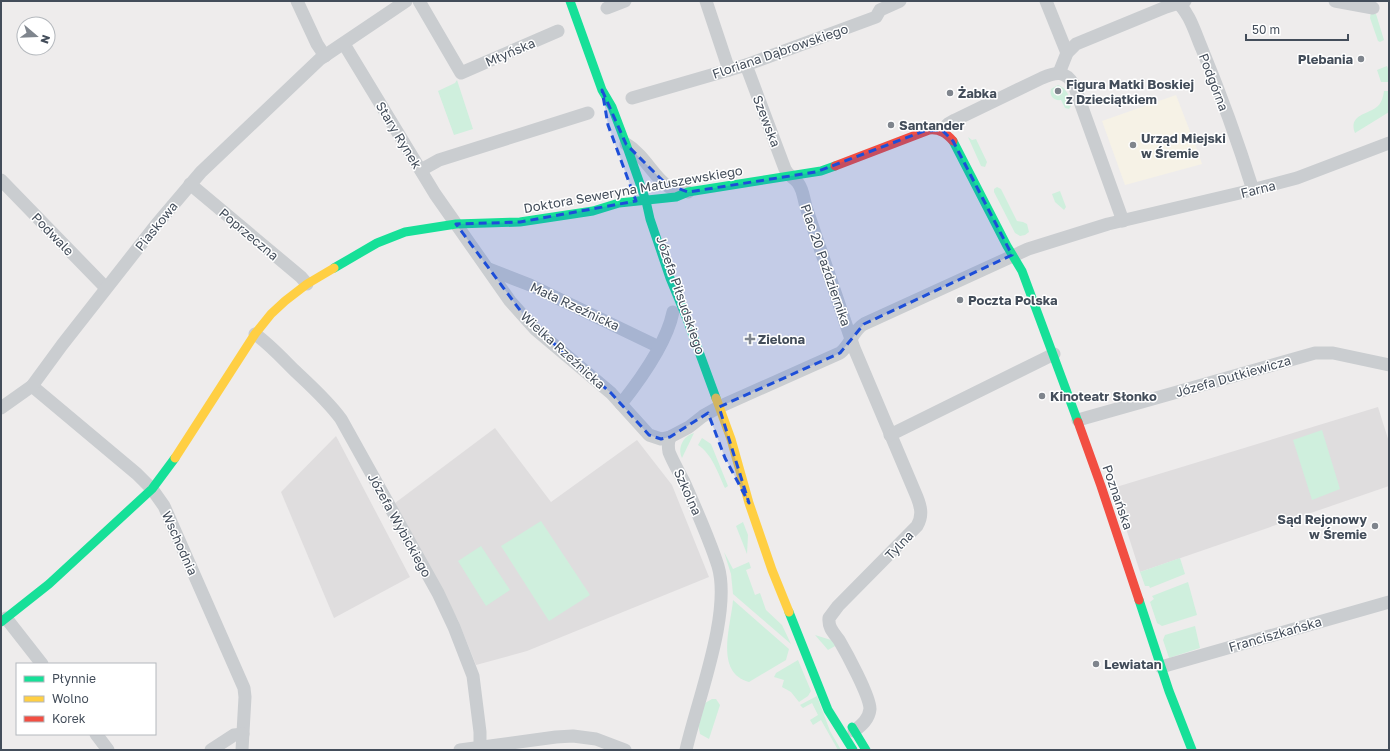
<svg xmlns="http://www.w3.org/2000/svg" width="1390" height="751" font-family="'Golos Text',sans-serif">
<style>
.commercial{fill:#f6f2e6}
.education{fill:#dfddde}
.green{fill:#cfefdd}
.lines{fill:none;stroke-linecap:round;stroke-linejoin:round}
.street{stroke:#cacdd0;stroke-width:13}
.fast{stroke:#16e098;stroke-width:9}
.slow{stroke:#ffcf43;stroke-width:9}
.jam{stroke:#f24e42;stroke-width:9}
.marked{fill:#1d4ed8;fill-opacity:0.2;stroke:#1d4ed8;stroke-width:3;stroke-dasharray:8 5;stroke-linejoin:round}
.poi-dot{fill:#7f858d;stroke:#fff;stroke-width:1.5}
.labels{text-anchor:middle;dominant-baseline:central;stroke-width:3;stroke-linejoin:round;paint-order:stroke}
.street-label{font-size:13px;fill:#434d5a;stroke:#fff}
.poi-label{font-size:13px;font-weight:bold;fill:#434d5a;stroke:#fff;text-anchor:start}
</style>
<rect width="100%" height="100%" fill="#eeecec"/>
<!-- commercial -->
<polygon class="commercial" points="1176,95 1198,152 1202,164 1125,185 1102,121"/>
<!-- education -->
<g class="education">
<polygon points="1378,407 1389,442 1389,486 1140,572 1113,488"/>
<polygon points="495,428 551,502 637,440 672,485 709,577 527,651 476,665 458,620 395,503"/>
<polygon points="336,436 410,577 334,618 281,492"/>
</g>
<!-- green -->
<g class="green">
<polygon points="1371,12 1376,14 1384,40 1380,42 1378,41 1370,18"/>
<polygon points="1387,66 1389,71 1389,82 1381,82 1377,70"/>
<polygon points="457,80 473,129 454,135 438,91 455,83"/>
<path d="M1058,85C1066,87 1071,98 1071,106L1069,109L1065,108L1061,100C1054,101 1049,96 1051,89Z"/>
<path d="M1384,91H1389V112L1355,133C1348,114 1368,115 1378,106C1382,102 1383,97 1384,91Z"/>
<polygon points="968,137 972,140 976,139 987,162 985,167 981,166"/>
<polygon points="997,187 1001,189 1017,221 1023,222 1027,224 1029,232 1025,235 1020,236 1015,233 994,192 994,189"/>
<polygon points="1060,191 1066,207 1064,210 1055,202 1052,194"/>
<polygon points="1322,430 1340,489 1312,500 1293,440"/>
<path d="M694,433L682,458C677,448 683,436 694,433Z"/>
<path d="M702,438L711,444L728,486L725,488C718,473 712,454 698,445Z"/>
<polygon points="541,521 590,595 549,621 501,546"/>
<polygon points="743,522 748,535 747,554 736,526"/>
<polygon points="481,546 510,590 486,606 458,561"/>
<polygon points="724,552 733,569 749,562 751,568 746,570 755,595 760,593 766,610 782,625 791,644 733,594 731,574"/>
<polygon points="1180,558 1185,574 1150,588 1149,586 1145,586 1140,572"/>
<polygon points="1188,582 1197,615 1162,626 1157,623 1150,602 1154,599 1152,596"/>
<path d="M733,600L789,649L786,660L749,682C714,672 731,626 733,600Z"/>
<polygon points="1195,626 1200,648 1169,658 1163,640 1165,635"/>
<polygon points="815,635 831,640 837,645 828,650"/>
<polygon points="798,660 811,691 808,696 799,702 791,692 782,687 784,680 774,677 776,673"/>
<polygon points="817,696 830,731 841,750 838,750 821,720 813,725 810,720 818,715 812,703 803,708 800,705"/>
<polygon points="712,699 716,699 720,705 709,739 700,734 698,724 705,703"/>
</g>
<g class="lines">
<!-- street -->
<g class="street">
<polyline points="297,1 317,44 325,56"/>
<polyline points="419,1 461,73 558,31"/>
<polyline points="706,1 729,70"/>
<polyline points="1046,1 1067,53"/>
<path d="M1176,1C1190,13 1195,33 1202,49C1221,95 1238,142 1253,190"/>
<polyline points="1335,1 1373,8"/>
<polyline points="607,8 625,1"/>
<path d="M344,44L435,194L510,301L535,329L611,393L649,435L661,439L670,437L689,427L703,416L719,407L840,353C851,345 852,331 864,324L1028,249L1108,224L1244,192L1297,178L1389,143"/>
<path d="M746,65L785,169C788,176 794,177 798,183C803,189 804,200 806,207L854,348L917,497C921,507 923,516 917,526L838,606L829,618C828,628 834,633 839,640C846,652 870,696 870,709C869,719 862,725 854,731"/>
<polyline points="1059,73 1067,53 1076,44 1166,7 1185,1"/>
<polyline points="632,98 746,65 876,17 880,10 900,1"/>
<path d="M942,130L948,124L955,120L1042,78C1056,72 1065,70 1074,85L1123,221"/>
<path d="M626,144C645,155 654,178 669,187C675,190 682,189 688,192"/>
<polyline points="421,170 439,160 588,113"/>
<polyline points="1,180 106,288"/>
<polyline points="190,184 301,277 307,284"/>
<polyline points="489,269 530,285 659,347"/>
<path d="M255,334C269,344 281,357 294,370C310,385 328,401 341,419L438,593L454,627L473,676L480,732V750"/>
<polyline points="32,386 137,474 152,489 164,506 244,688 245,697 242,750"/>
<path d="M621,404C640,380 667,342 673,312"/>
<polyline points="1,408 32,386 62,345 156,225 201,172 320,59 406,1"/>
<polyline points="1078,420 1315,353 1333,353 1389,365"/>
<polyline points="890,435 1054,354"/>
<path d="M670,437C668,442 668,447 669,452C673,462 679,472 684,482C696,509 709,538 718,566C732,613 697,701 686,750"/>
<polyline points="6,618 42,664"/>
<polyline points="1161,667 1389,602"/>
<polyline points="96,734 108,750"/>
<polyline points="211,750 234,735 243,734"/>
<polyline points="460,750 556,737 573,736 596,739 625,750"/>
</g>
<!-- fast -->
<g class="fast">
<polyline points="570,1 602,90 612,107 626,144 646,201 650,219 670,278 687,319 716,398"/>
<polyline points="953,141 1007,246 1022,271 1078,422"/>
<polyline points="334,268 377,243 405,232 456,224 520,222 593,211 619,203 676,197 688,192 821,171 835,166"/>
<polyline points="1139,600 1169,691 1192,750"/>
<polyline points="789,612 828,710 853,750"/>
<polyline points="1,622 49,584 152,489 175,458"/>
<polyline points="852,727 866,750"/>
</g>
<!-- slow -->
<g class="slow">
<polyline points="716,398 731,439 749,503 772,570 789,612"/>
<polyline points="175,458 255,334 271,314 285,301 307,284 334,268"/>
</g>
<!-- jam -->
<g class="jam">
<path d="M835,166L929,130C940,129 946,133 953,141"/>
<polyline points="1078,422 1101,486 1139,600"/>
</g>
</g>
<!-- marked area -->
<path class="marked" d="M602,90L626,144L666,184L688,192L816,172L924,131L942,130L953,141L1012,255L864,324L840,353L719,407L749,503L725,458L708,413L670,437L661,439L649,435L611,393L528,321L456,224L520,222L636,201L608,125Z"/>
<!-- markers -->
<g class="poi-dot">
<circle cx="1361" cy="59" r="4"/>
<circle cx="1058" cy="91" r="4"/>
<circle cx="950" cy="93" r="4"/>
<circle cx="891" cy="125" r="4"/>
<circle cx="1133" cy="145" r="4"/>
<circle cx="960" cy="300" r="4"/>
<path d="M748 333h4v4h4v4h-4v4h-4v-4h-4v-4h4z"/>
<circle cx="1042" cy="396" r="4"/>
<circle cx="1375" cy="526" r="4"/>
<circle cx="1096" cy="664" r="4"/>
</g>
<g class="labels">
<!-- street labels -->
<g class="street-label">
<text transform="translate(780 51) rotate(-19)">Floriana Dąbrowskiego</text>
<text transform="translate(510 52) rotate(-23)">Młyńska</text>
<text transform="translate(1214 82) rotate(69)">Podgórna</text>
<text transform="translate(767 121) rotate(69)">Szewska</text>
<text transform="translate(399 135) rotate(59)">Stary Rynek</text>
<text transform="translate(633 189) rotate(-10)">Doktora Seweryna Matuszewskiego</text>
<text transform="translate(1258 189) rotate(-14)">Farna</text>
<text transform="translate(156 226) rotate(-51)">Piaskowa</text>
<text transform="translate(53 234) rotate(46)">Podwale</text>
<text transform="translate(249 234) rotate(40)">Poprzeczna</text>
<text transform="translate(826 265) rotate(71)">Plac 20 Października</text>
<text transform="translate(681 295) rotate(71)">Józefa Piłsudskiego</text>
<text transform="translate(575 306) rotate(25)">Mała Rzeźnicka</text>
<text transform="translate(563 350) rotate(42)">Wielka Rzeźnicka</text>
<text transform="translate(1233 376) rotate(-16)">Józefa Dutkiewicza</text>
<text transform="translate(688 492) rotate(66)">Szkolna</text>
<text transform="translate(1118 497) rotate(71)">Poznańska</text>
<text transform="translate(400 525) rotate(61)">Józefa Wybickiego</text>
<text transform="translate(180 543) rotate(66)">Wschodnia</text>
<text transform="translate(899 545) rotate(-46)">Tylna</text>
<text transform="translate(1275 634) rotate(-16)">Franciszkańska</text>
</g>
<!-- poi labels -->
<g class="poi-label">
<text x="1353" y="59" text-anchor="end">Plebania</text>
<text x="1066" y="84">Figura Matki Boskiej<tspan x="1066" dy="15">z Dzieciątkiem</tspan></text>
<text x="958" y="93">Żabka</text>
<text x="899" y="125">Santander</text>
<text x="1141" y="138">Urząd Miejski<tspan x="1141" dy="15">w Śremie</tspan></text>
<text x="968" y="300">Poczta Polska</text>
<text x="758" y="339">Zielona</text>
<text x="1050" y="396">Kinoteatr Słonko</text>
<text x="1367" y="519" text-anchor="end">Sąd Rejonowy<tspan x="1367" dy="15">w Śremie</tspan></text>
<text x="1104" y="664">Lewiatan</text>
</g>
</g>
<!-- border -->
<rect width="1390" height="751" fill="none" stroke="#434d5a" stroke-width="4"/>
<!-- legend -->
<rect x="16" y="663" width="140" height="72" fill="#ffffff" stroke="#b4b8bd"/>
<rect x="24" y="676" width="20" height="6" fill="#16e098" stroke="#b4b8bd"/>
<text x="52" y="683" font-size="12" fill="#434d5a">Płynnie</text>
<rect x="24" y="696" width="20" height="6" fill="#ffcf43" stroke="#b4b8bd"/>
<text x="52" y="703" font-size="12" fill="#434d5a">Wolno</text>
<rect x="24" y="716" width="20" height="6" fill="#f24e42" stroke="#b4b8bd"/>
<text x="52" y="723" font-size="12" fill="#434d5a">Korek</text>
<!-- north arrow -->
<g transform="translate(36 36) rotate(109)"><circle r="19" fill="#ffffff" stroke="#b4b8bd"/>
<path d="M0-3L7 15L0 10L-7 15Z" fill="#7f858d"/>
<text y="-6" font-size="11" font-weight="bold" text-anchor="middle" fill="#434d5a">N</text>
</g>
<!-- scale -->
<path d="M1246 34v6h102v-6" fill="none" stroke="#434d5a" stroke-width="2"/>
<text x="1252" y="34" font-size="12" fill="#434d5a" stroke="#ffffff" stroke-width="3" paint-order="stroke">50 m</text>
</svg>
